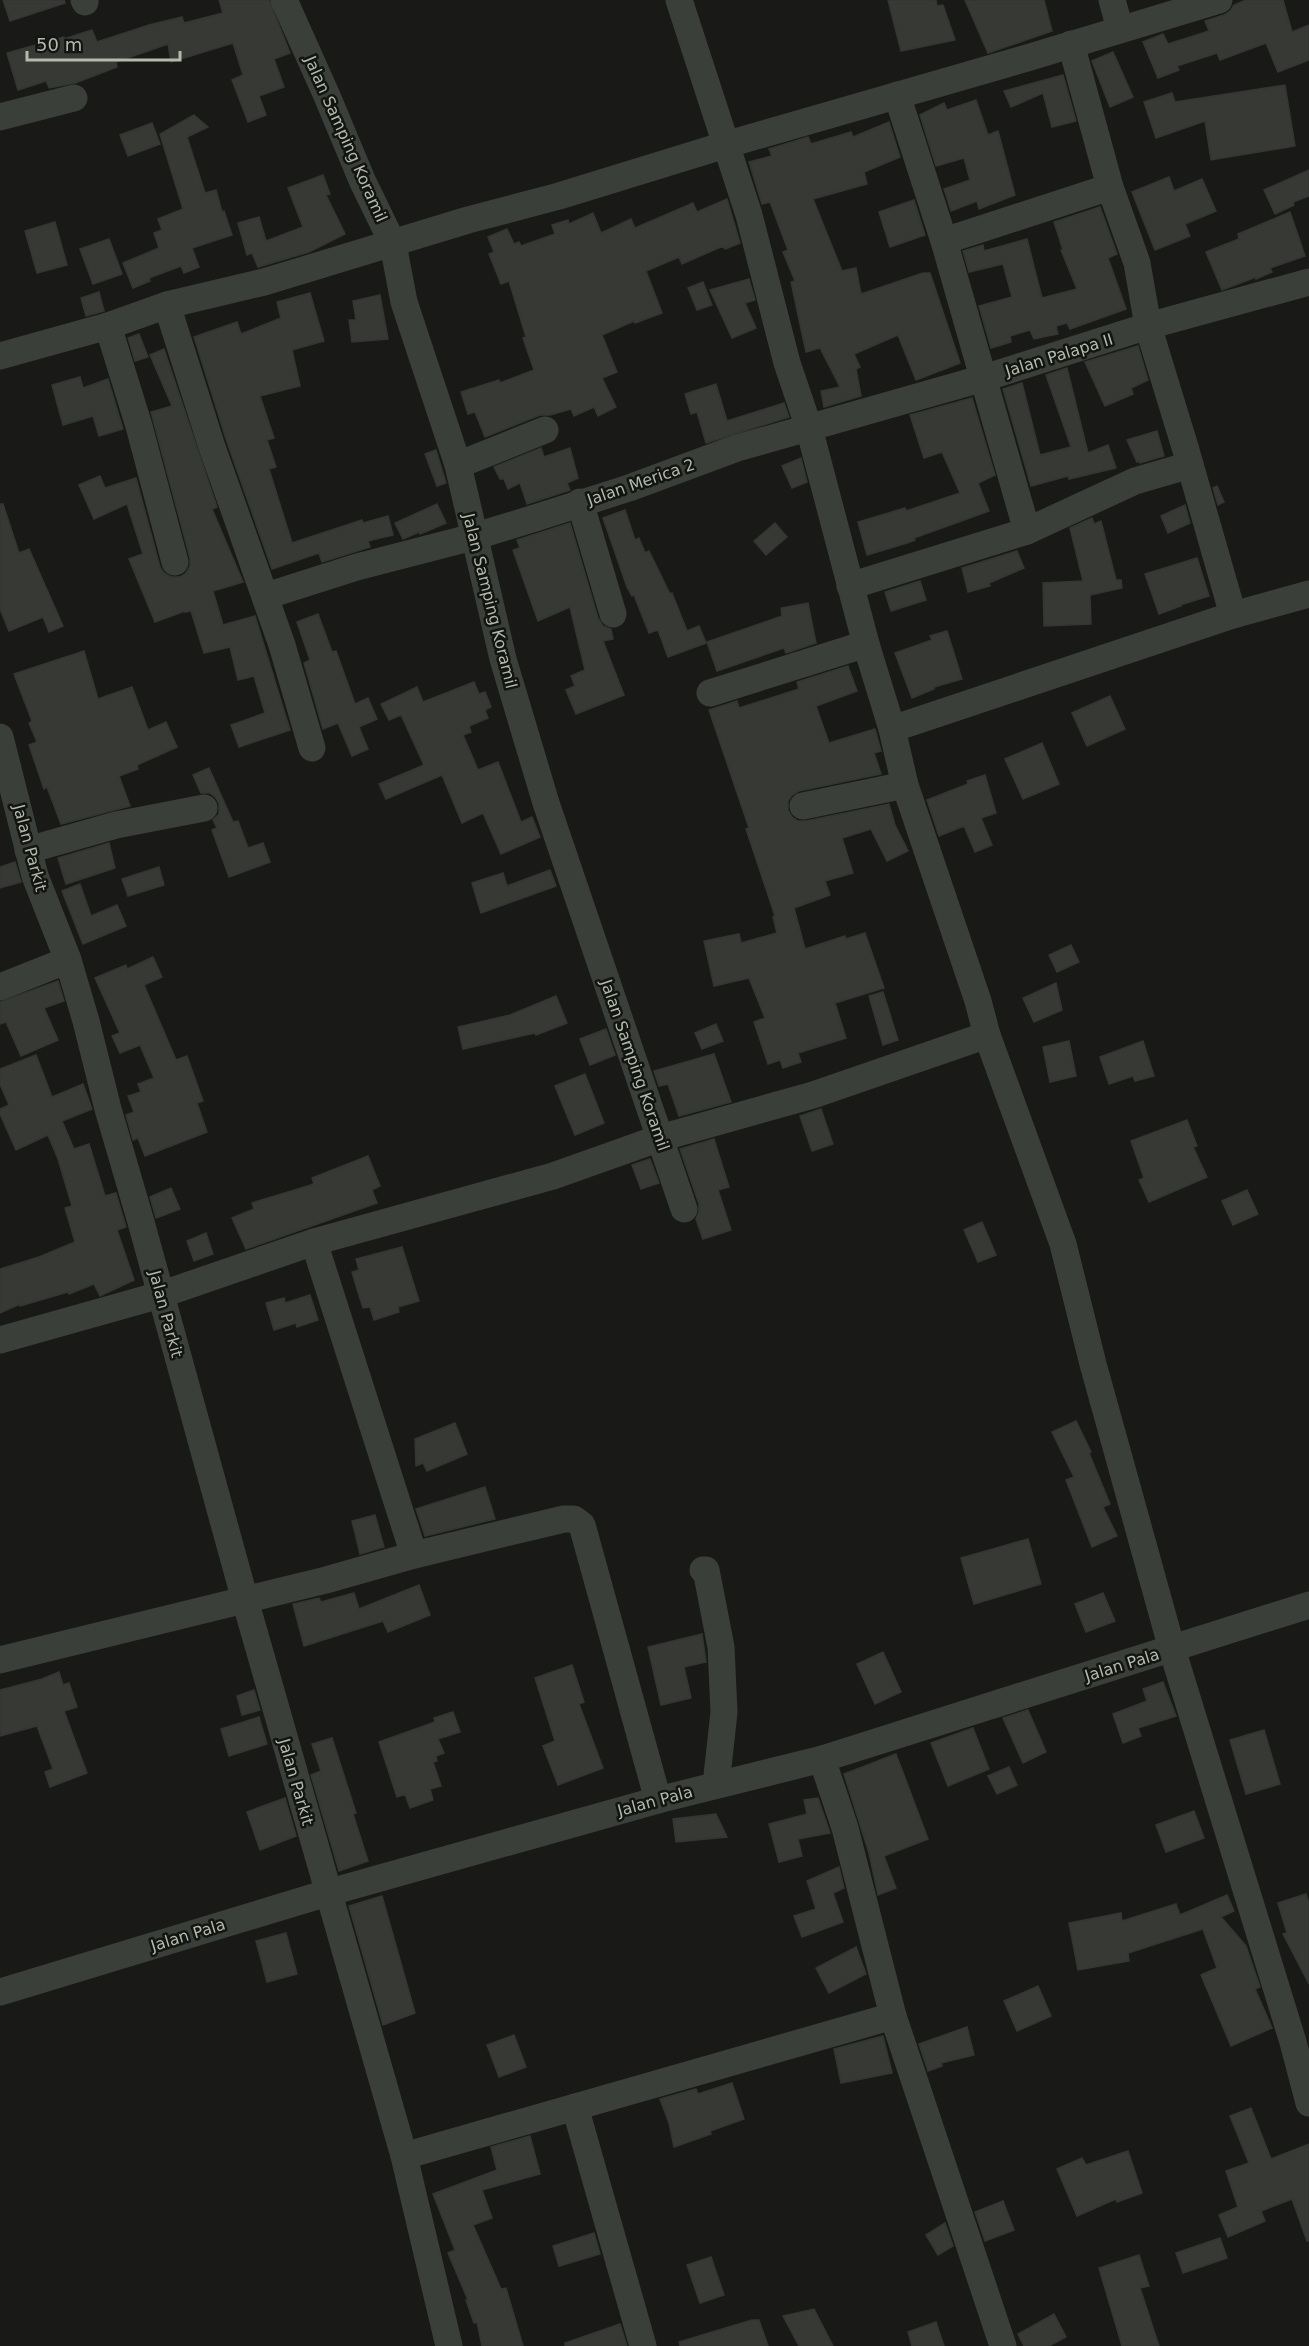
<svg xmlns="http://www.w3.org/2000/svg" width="1309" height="2346" font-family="'DejaVu Sans',sans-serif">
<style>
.building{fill:#373935;stroke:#333632;stroke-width:1.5}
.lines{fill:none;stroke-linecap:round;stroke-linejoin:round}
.minor{stroke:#3b3f39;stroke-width:27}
.labels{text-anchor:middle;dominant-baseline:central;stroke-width:5;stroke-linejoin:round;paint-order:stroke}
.street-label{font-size:16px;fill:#b3baaa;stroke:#131513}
</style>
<rect width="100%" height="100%" fill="#191a18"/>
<!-- building -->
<g class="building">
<polygon points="3,0 64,0 65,3 10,21"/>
<polygon points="219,0 269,0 290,53 274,59 284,87 259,96 266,115 248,122 232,80 243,75 233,43 171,62 168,44 116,62 117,67 75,83 49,88 46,81 18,90 7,53 64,37 64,39 92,30 97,42 149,25 182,17 184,23 223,13"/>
<polygon points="888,0 936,0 937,6 943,5 955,40 901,51"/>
<polygon points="965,0 1044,0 1052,31 988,53"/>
<polygon points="1246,0 1283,0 1292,32 1309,25 1309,60 1278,72 1266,43 1220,60 1217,53 1177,66 1179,70 1158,78 1143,42 1163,34 1168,44 1209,31 1205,21 1224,15 1230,11 1234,5"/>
<polygon points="1113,52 1133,97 1110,107 1092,61"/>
<polygon points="1063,75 1076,121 1052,127 1043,93 1011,107 1004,91"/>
<polygon points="1285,85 1295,146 1211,160 1205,121 1156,138 1144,102 1172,93 1175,102"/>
<polygon points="976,100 988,135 998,131 1015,195 979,209 977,201 951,211 944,189 970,180 964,158 936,166 920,115 944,103 947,110"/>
<polygon points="194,115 208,127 187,137 205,193 216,190 222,212 224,211 232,235 192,248 199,267 184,273 181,266 149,278 150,281 133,288 123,263 159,248 154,233 162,230 158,219 183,209 160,134"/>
<polygon points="889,122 900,157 864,172 867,184 813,199 842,271 856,268 861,294 923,273 930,273 960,363 916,380 898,335 854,354 860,367 856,369 861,396 824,407 821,391 840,387 820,348 806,352 791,282 795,281 783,252 788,250 770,202 762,204 749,162 772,156 769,149 808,137 811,144 851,132 853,137"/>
<polygon points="152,123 160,144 128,156 120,135"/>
<polygon points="1309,170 1309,196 1293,202 1294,205 1275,214 1264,190"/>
<polygon points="323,175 330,194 326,195 345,234 309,252 258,267 252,253 247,255 238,223 259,217 266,241 303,227 288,188"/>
<polygon points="1169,177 1174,191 1202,179 1216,211 1185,224 1190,236 1155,250 1132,192"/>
<polygon points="727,199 740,243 725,249 723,246 682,264 679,257 646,271 662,313 635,323 634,321 602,335 617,372 602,378 616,407 598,416 594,407 574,416 571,409 550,415 540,415 485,437 475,412 468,414 461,392 499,380 500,383 534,370 523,338 526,337 509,281 501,284 489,254 494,252 488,237 507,229 514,244 519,242 521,246 555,234 552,225 568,220 569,224 593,213 601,233 631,219 635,228 693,203 697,212"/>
<polygon points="914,200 925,235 890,247 879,212"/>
<polygon points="1100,207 1117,254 1108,258 1126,309 1070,329 1067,323 1056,326 1058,334 1034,339 1030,330 1010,336 1011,342 991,348 979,306 1012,297 1003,264 969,272 963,251 983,245 984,251 1027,239 1042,298 1077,289 1061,250 1063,250 1054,222"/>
<polygon points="1290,212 1305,256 1270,268 1272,272 1256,279 1256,277 1222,290 1206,252 1239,239 1238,234"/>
<polygon points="55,222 67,265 37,273 25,231"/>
<polygon points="109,239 122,274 93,284 80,249"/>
<polygon points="749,279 755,300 745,303 756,328 732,338 710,290"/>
<polygon points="703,282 712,305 697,310 688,288"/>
<polygon points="99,292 104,311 86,316 81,298"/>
<polygon points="310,293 324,341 292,350 300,386 260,396 274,438 267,440 276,467 269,469 287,527 292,543 362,520 363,523 388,516 393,535 368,541 370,547 322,562 319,553 272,569 227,442 194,337 237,322 241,334 281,318 277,302"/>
<polygon points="380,295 388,339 352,342 349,320 356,320 353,301"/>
<polygon points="139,334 148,357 135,361 128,338"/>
<polygon points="1138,346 1148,380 1131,388 1133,394 1105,406 1085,362"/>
<polygon points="164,349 217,507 212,509 243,582 213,591 223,625 255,616 290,730 239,747 231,725 265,713 254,676 238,680 230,647 204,653 191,611 185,612 185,611 155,622 129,559 143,554 127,504 94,519 79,485 100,476 105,488 136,478 160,567 164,573 171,577 180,577 186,573 190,566 190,558 151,412 172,406 150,355"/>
<polygon points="1067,368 1088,453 1108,445 1116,468 1069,479 1068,476 1031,486 1003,389 1022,383 1040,455 1071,447 1046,375"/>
<polygon points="80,377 83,388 108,379 123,429 99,436 93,416 63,425 52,385"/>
<polygon points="716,384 727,421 784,403 789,417 706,443 697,412 691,414 685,394"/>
<polygon points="972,398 995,475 978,483 989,511 914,538 915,540 907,543 867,555 858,522 905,508 906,511 960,493 942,452 924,458 910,415"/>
<polygon points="1157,431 1164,456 1140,463 1140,461 1137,462 1127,440"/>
<polygon points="541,448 544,457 570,448 578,478 567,483 570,490 527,504 520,483 508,489 504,479 500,479 494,467"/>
<polygon points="436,450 446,483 437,486 425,454"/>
<polygon points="801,458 807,482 792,488 782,466"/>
<polygon points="1217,486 1224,502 1218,505 1213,488"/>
<polygon points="0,504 3,504 19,553 29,549 63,626 49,632 43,617 9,631 0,609"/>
<polygon points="437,504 446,523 420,534 419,532 403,539 395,523"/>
<polygon points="1185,505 1190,523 1168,533 1161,516"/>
<polygon points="625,510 635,540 639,538 645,553 649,551 670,594 672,593 687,631 699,626 706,643 668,657 658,630 649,633 634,595 632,596 627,587 603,518"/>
<polygon points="1092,518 1094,524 1101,521 1116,580 1121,580 1122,588 1090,595 1091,624 1044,626 1043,583 1083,581 1070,528"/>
<polygon points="570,523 598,618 603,626 611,629 613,639 603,641 624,695 576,714 566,690 575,686 571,676 585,670 570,607 538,621 513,550 520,548 517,540"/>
<polygon points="775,523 787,537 766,555 754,541"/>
<polygon points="1017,551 1024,568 989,583 990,586 968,592 962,568"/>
<polygon points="1197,558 1209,596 1180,605 1181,606 1159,614 1145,574"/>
<polygon points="920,581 926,600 891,611 885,592"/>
<polygon points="808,603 816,643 786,653 784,648 717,671 707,642 782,616 781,608"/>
<polygon points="318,614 332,652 336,651 355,704 368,698 377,719 359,727 368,749 352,756 338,723 323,729 304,663 310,660 297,622"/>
<polygon points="947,631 962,679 934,687 934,689 912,698 895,653 932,640 930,636"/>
<polygon points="84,651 98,699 132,687 148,730 166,722 177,747 137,765 138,769 119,776 130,806 61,824 47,787 44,789 29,745 37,742 29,723 32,721 14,674"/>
<polygon points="848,666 857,691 816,706 829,743 875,729 881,751 874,753 881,774 799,791 792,795 788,801 788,810 792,817 798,821 806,821 889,804 895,825 908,851 887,861 871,829 842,838 853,873 825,881 830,895 794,908 805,949 845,936 846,939 865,933 884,988 835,1003 846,1038 798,1053 801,1062 783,1068 780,1060 768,1064 754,1022 765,1018 749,978 714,986 704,941 739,934 741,943 777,933 773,917 775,916 746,829 749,828 709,710 737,701 739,708 799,689 797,682"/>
<polygon points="474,682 479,694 485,692 491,707 485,710 488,718 469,726 471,732 463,735 478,770 498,762 521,822 532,817 540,837 501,854 483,813 462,823 442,775 386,799 379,784 424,765 401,715 389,720 381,704 417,687 423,702"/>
<polygon points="1110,696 1125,729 1087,746 1072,713"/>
<polygon points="1042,743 1059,784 1023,799 1005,759"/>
<polygon points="209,768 233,822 238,821 248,848 263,843 270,862 229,877 212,830 217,828 213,820 219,814 219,804 216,798 210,793 201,793 193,775"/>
<polygon points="985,775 996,813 981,818 992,845 975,852 964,826 939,836 927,800 968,784 967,781"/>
<polygon points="109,843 115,868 66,884 58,858"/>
<polygon points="15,862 21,882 0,888 0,867"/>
<polygon points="159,867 164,885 128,896 122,879"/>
<polygon points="550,870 556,886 481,913 472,883 503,873 507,886"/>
<polygon points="80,884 91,916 117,905 126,926 83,944 62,891"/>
<polygon points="1071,945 1079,962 1057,972 1049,955"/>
<polygon points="153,957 162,977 144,985 176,1060 187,1056 203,1101 197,1103 207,1132 145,1156 138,1138 133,1140 126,1115 134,1112 128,1096 141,1092 138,1084 154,1078 140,1045 120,1053 112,1036 120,1033 95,978 126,965 127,969"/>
<polygon points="58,981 64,1001 44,1008 58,1040 21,1056 6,1022 0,1024 0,1002"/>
<polygon points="1056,983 1062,1010 1034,1022 1023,998"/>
<polygon points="883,992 898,1040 883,1045 869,996"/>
<polygon points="556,996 567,1023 536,1035 535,1033 463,1049 458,1027 510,1015"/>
<polygon points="716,1024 723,1041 702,1049 695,1033"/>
<polygon points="606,1029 615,1055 590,1065 580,1039"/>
<polygon points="1069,1041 1076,1076 1050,1082 1043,1047"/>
<polygon points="1143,1041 1154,1076 1135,1081 1133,1076 1109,1084 1100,1057"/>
<polygon points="714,1054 731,1102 679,1116 668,1084 659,1086 654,1071"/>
<polygon points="36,1055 52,1097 83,1084 92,1109 62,1121 74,1149 89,1144 105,1196 116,1193 126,1227 117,1230 134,1280 100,1296 94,1284 69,1294 68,1292 20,1306 20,1304 0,1313 0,1269 39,1257 75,1242 65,1208 72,1206 58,1159 48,1135 16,1150 0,1114 0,1109 9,1105 0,1084 0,1069"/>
<polygon points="585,1074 604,1123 575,1135 555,1086"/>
<polygon points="821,1109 833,1144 812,1151 800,1116"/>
<polygon points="1187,1120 1197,1146 1193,1147 1207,1177 1149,1202 1139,1180 1144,1178 1131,1141"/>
<polygon points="714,1139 729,1187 718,1190 731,1230 703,1239 696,1219 699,1211 699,1204 680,1149"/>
<polygon points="368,1156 380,1186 372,1190 377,1203 246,1249 232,1218 254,1209 252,1203 314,1184 312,1178"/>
<polygon points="650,1159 659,1183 641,1189 632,1165"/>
<polygon points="171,1188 180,1209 156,1218 150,1197"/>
<polygon points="1247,1190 1258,1214 1233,1225 1222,1201"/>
<polygon points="982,1222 996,1255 978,1262 964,1230"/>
<polygon points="206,1233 213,1254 194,1261 187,1241"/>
<polygon points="402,1247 419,1301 398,1307 399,1312 374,1320 370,1307 363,1308 357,1289 352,1272 359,1270 356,1259"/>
<polygon points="310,1295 318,1320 297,1327 296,1323 274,1330 266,1303 284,1298 285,1303"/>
<polygon points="1076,1421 1091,1452 1089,1453 1110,1504 1103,1507 1117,1536 1092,1547 1066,1480 1074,1477 1052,1432"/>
<polygon points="455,1423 467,1454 427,1471 423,1463 416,1466 415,1439"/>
<polygon points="485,1487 495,1519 425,1536 416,1509"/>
<polygon points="375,1515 384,1547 360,1554 352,1521"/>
<polygon points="1028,1539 1041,1584 974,1604 961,1558"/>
<polygon points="419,1585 430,1615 388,1632 383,1621 304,1646 293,1604 319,1598 321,1602 354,1593 359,1609"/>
<polygon points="1103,1593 1115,1621 1086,1632 1075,1604"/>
<polygon points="702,1634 706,1662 684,1667 691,1698 661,1705 648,1647"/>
<polygon points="883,1652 901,1692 875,1704 857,1664"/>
<polygon points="572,1665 584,1702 579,1704 603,1768 558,1785 543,1746 555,1741 535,1678"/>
<polygon points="59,1672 63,1685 69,1683 77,1707 64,1711 87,1773 50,1787 45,1772 53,1769 37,1726 0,1736 0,1690 42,1679"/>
<polygon points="1163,1682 1176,1716 1138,1728 1141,1736 1123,1743 1113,1714 1147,1701 1143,1689"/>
<polygon points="254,1690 260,1710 242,1715 237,1696"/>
<polygon points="1028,1710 1046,1752 1023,1763 1003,1718"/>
<polygon points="453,1712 460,1732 438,1739 444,1753 436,1756 437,1761 433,1762 441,1786 430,1789 433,1800 410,1808 405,1794 397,1797 379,1742 435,1722 434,1718"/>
<polygon points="259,1717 267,1744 229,1756 221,1729"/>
<polygon points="973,1728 989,1769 948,1786 931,1743"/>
<polygon points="1264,1730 1280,1784 1246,1794 1230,1740"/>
<polygon points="332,1738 356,1813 353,1814 368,1861 339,1871 311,1775 321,1771 312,1744"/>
<polygon points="896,1754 928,1839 884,1856 896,1888 878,1895 869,1853 844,1774"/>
<polygon points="1009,1767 1017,1785 997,1794 988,1776"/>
<polygon points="285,1798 296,1836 260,1850 247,1812"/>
<polygon points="818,1798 830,1833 798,1839 802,1856 779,1862 769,1824 807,1814 804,1800"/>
<polygon points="1194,1811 1204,1838 1166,1852 1156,1825"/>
<polygon points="716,1814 727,1837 676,1842 673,1819"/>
<polygon points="839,1867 844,1888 833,1893 843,1922 802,1937 794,1916 816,1909 807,1881"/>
<polygon points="1306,1894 1309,1903 1309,1984 1283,1934 1287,1933 1278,1903"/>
<polygon points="1227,1895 1234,1911 1221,1917 1246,1946 1260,1987 1255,1989 1272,2028 1231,2046 1201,1975 1217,1968 1203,1929 1128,1953 1129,1961 1078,1970 1069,1923 1121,1913 1122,1921 1176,1904 1180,1915"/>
<polygon points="382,1896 415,2013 383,2025 349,1906"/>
<polygon points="286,1933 297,1974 267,1982 256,1941"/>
<polygon points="856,1947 866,1974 829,1993 816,1968"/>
<polygon points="1038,1986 1051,2016 1017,2031 1004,2001"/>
<polygon points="967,2027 974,2055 941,2063 942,2066 928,2071 919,2044"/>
<polygon points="514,2035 526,2067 499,2077 487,2045"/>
<polygon points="883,2036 892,2073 841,2083 834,2049"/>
<polygon points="732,2083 744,2119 710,2131 711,2134 674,2147 669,2123 660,2099 696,2089 698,2094"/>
<polygon points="1251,2108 1271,2159 1309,2144 1309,2241 1307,2241 1292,2199 1261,2211 1265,2221 1228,2237 1219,2215 1238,2207 1226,2171 1249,2163 1230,2116"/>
<polygon points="530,2136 540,2174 482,2190 492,2218 473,2225 501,2289 506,2288 523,2346 482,2346 477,2322 474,2323 466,2300 468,2300 448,2253 455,2250 433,2194 497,2170 491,2147"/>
<polygon points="1128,2151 1142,2193 1117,2202 1116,2199 1077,2216 1057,2169 1082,2158 1086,2165"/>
<polygon points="1003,2201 1014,2230 985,2241 975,2212"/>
<polygon points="945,2223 953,2246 938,2255 926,2235"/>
<polygon points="594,2233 600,2254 559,2266 553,2246"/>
<polygon points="1220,2238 1227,2258 1183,2273 1176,2253"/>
<polygon points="1139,2255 1149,2286 1140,2288 1159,2346 1122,2346 1099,2268"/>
<polygon points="711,2257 724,2295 700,2303 687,2265"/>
<polygon points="814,2309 833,2346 799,2346 783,2316"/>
<polygon points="1054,2314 1066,2337 1049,2346 1024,2346 1018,2334"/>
<polygon points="752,2320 759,2320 768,2346 680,2346 679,2342"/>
<polygon points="936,2322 944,2346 912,2346 908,2332"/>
<polygon points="620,2324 627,2346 565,2346 565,2343"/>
</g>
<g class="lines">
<!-- minor -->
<g class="minor">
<polyline points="84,0 85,2"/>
<polyline points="284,0 327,96 362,180 393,244 404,302 458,465 503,659 546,803 684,1209"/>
<polyline points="679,0 749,215 787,363 809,428 866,644 892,729 905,785 978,1001 987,1035 1063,1244 1093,1364 1172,1649 1293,2042 1309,2103"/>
<polyline points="1112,0 1120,29"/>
<polyline points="1071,44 1110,187 1137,263 1148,326 1185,447 1233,615"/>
<polyline points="897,95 944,241 1027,531"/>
<polyline points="0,117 74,98"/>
<polyline points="944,241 1110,187"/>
<polyline points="167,305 212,447 282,645 312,748"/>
<polyline points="108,326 139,426 175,562"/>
<polyline points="0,356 108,326 167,305 264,282 468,220 559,196 725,145 1027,58 1219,0"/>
<polyline points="458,465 545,430"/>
<polyline points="580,502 613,614"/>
<polyline points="850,586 1027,531 1135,481 1190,465"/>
<polyline points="266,596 357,567 473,537 535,518 629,488 737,448 984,378 1148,326 1309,282"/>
<polyline points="710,693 866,644"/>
<polyline points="892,729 1233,615 1309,594"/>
<polyline points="0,737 35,876 68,960 86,1021 108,1109 141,1222 245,1600 404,2156 449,2346"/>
<polyline points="803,806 905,785"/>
<polyline points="28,850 116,825 204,808"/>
<polyline points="0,987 68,960"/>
<polyline points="314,1242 414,1555"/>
<polyline points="0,1340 160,1295 314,1242 553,1176 660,1138 813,1095 987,1035"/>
<polyline points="703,1570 706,1570 721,1647 724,1712 716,1785"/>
<polyline points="0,1660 326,1580 414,1555 564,1519 574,1519 582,1525 658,1800"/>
<polyline points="822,1759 845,1828 893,2016 1003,2346"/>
<polyline points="0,1992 327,1893 658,1800 822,1759 1309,1605"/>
<polyline points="575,2107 643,2346"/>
<polyline points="404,2156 893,2016"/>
</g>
</g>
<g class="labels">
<!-- street labels -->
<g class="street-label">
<text transform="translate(346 139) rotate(66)">Jalan Samping Koramil</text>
<text transform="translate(1059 355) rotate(-17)">Jalan Palapa II</text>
<text transform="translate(641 482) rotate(-19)">Jalan Merica 2</text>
<text transform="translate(490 601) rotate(76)">Jalan Samping Koramil</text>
<text transform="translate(30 848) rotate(75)">Jalan Parkit</text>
<text transform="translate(635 1065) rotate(71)">Jalan Samping Koramil</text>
<text transform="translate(166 1314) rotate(75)">Jalan Parkit</text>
<text transform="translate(1122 1665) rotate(-17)">Jalan Pala</text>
<text transform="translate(296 1782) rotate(74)">Jalan Parkit</text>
<text transform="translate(655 1801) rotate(-15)">Jalan Pala</text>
<text transform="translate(188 1935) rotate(-17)">Jalan Pala</text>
</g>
</g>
<!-- scale -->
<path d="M27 51v9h153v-9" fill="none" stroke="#b3baaa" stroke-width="3"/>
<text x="36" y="51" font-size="18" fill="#b3baaa" stroke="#131513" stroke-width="4.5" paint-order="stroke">50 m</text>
</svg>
